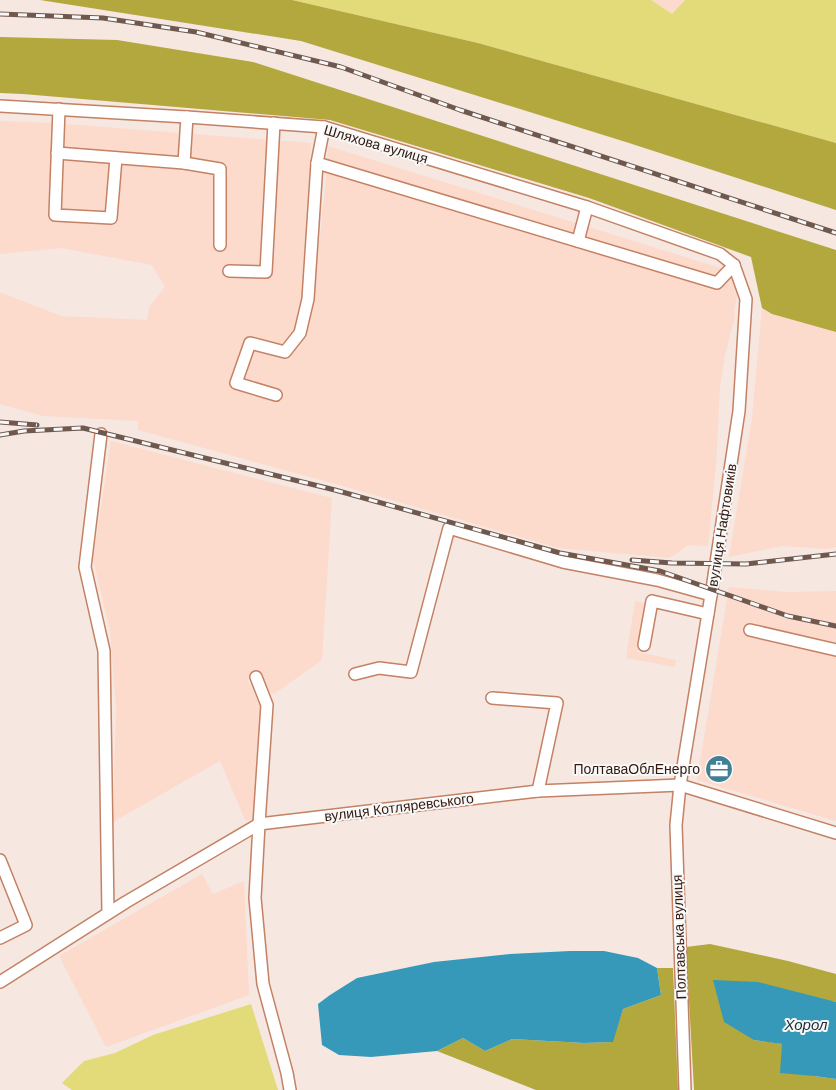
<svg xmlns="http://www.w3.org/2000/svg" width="836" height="1090" font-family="'DM Sans',sans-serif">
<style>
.built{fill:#fcdbcd}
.green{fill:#e3da79}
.forest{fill:#b2a83d}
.water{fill:#3699b9}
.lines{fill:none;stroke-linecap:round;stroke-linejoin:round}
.minor-casing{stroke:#c48164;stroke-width:14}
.minor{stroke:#fff;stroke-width:11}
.rail-casing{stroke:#6f594f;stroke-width:5}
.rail{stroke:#f8f8f8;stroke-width:3;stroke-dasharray:9;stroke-linecap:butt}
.labels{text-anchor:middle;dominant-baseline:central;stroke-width:4;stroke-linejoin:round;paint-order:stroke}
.street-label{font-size:14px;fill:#33190e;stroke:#f8f8f8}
.poi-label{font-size:14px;fill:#33190e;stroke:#f8f8f8;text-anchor:end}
.water-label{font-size:15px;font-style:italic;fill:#1a3038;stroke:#f8f8f8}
</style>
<rect width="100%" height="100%" fill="#f6e7e1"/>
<!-- built -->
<g class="built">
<polygon points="651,0 685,0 672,14"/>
<polygon points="0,121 52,123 311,143 301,300 313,301 325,188 328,146 727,270 738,289 734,313 735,317 725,355 720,387 716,465 708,546 688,545 670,558 558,548 350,488 138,430 138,421 43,416 0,404 0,292 61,316 147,320 149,307 165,287 152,265 61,248 0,254"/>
<polygon points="762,308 772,314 836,332 836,547 827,549 782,546 729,557 752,418"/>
<polygon points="111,441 332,498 322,660 274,694 247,678 260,706 255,820 245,820 220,761 113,822 116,707 110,631 93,559"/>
<polygon points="729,587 786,592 836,591 836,821 697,780"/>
<polygon points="635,601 645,603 637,652 676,660 675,667 626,658"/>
<polygon points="202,874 213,894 244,881 249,995 106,1047 59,956"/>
</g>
<!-- green -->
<g class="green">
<polygon points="292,0 651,0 672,14 685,0 836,0 836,143 478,43"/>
<polygon points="251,1004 278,1090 72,1090 62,1083 84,1061 115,1053 153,1035"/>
</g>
<!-- forest -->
<g class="forest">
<polygon points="40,0 292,0 478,43 836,143 836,210 629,143 301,41"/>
<polygon points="0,37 117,40 253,62 836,250 836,332 772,314 762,308 751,257 589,198 330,120 23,94 0,93"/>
<polygon points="710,944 788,961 836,974 836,1002 832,1001 754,1040 783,1044 814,1076 836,1079 836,1090 694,1090 686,947"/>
<polygon points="657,968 673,968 678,1090 536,1090 437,1051 463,1038 485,1051 512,1039 584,1043 612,1042 623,1009 661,995"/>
</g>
<!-- water -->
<g class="water">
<polygon points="570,951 604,951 638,958 657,968 661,995 623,1009 613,1042 584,1043 512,1039 485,1051 463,1038 437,1051 371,1057 339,1055 322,1045 318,1004 330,995 357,978 434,962 510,954"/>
<polygon points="713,980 758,982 836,1002 836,1079 814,1076 780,1073 782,1044 754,1040 724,1022"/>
</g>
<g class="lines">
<!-- minor casing -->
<g class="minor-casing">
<g id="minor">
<polyline points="0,106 187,117 324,127 587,207 720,254 734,265"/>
<polyline points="59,109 55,215 111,218 116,158"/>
<polyline points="57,153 184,163 220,169 220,245"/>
<polyline points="184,163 187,117"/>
<polyline points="317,163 717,283 734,265"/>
<polyline points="578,241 587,207"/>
<polyline points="229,271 266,272 274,123"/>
<polyline points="276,395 236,383 250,343 285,352 300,333 308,299 317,163 324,127"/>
<polyline points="101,434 85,567 104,651 108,913"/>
<polyline points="750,630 836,650"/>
<polyline points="644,645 652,601 708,614"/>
<polyline points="355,674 379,668 411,672 449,528 563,562 657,580 711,595"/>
<polyline points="256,677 267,705 259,824 255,898 263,984 287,1073 290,1090"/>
<polyline points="492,698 557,703 538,791"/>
<polyline points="0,860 26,925 0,938"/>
<polyline points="0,982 126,902 259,824 538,791 680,785 836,833"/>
<polyline points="685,1090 676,825 680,785 712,589 739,411 746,299 734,265"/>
</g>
</g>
<!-- minor -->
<use href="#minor" class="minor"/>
<!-- rail casing -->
<g class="rail-casing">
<g id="rail">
<polyline points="0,14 103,18 196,32 341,67 460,110 836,233"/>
<polyline points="0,422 37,425"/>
<polyline points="0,435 24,431 83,428 335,490 560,553 660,571 788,616 836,626"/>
<polyline points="632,560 672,563 746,564 836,554"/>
</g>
</g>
<!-- rail -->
<use href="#rail" class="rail"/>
</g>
<!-- icons -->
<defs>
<g id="office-disc" transform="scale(1.4375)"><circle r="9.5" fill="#417f95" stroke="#f8f8f8"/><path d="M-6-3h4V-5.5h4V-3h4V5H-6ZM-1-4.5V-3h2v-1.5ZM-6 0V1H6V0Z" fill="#fff"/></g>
</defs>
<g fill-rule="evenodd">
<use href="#office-disc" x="719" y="769"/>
</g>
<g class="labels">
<!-- street labels -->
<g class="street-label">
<text transform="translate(376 144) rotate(16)">Шляхова вулиця</text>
<text transform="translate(722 525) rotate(-81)">вулиця Нафтовиків</text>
<text transform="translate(399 807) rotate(-7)">вулиця Котляревського</text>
<text transform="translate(679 937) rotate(-92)">Полтавська вулиця</text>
</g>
<!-- poi labels -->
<g class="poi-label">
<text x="700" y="769">ПолтаваОблЕнерго</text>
</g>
<!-- water labels -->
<g class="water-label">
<text x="806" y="1025">Хорол</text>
</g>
</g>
</svg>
